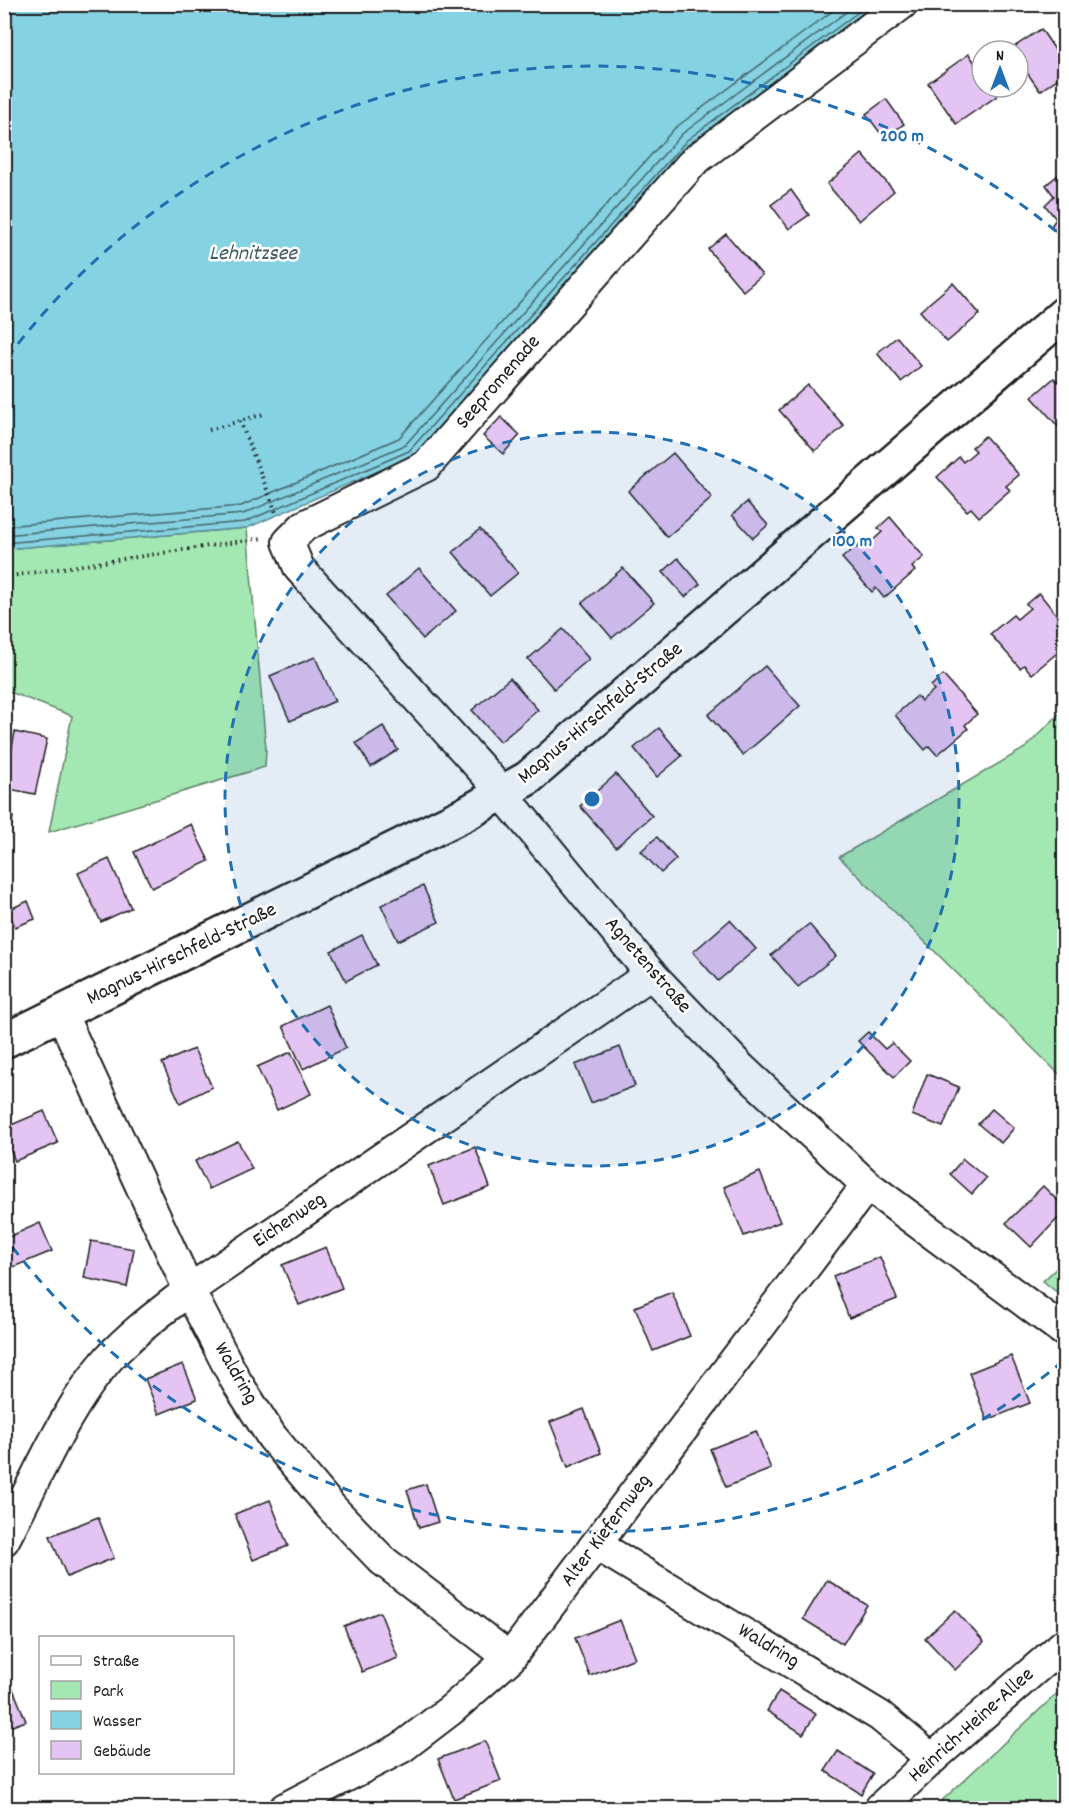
<svg xmlns="http://www.w3.org/2000/svg" width="1069" height="1813" font-family="Dekko,sans-serif">
<style>
.green{fill:#a3e7b2;stroke:#608267;stroke-width:1.5}
.water{fill:#84d2e2;stroke:#5a8993;stroke-width:1.5}
.lines{fill:none;stroke-linecap:round;stroke-linejoin:round}
.shore{stroke:#46656b;stroke-width:1.5}
.building{fill:#e3c4f2;stroke:#1c1c1c;stroke-width:1.5}
.street-casing{stroke:#1c1c1c;stroke-width:34}
.secondary-casing{stroke:#1c1c1c;stroke-width:38}
.path{stroke:#1c1c1c;stroke-width:4;stroke-dasharray:1.5 4.5;stroke-linecap:butt}
.street{stroke:#fff;stroke-width:30}
.secondary{stroke:#fff;stroke-width:33}
.ring{fill:none;stroke:#1f6fb2;stroke-width:3;stroke-dasharray:10 8}
.labels{text-anchor:middle;dominant-baseline:central;stroke-width:5;stroke-linejoin:round;paint-order:stroke}
.street-label{font-size:21px;fill:#1c1c1c;stroke:#fff}
.water-label{font-size:22px;font-style:italic;fill:#405c61;stroke:#fff}
.centre{fill:#1f6fb2;stroke:#fff;stroke-width:3}
.ring-label{font-size:18px;text-anchor:middle;font-weight:bold;fill:#1f6fb2;stroke:#fff;stroke-width:5;stroke-linejoin:round;paint-order:stroke}
</style>
<rect width="100%" height="100%" fill="#fff"/>
<filter id="ink" filterUnits="userSpaceOnUse"><feTurbulence type="fractalNoise" baseFrequency=".0167" numOctaves="2"/><feDisplacementMap in="SourceGraphic" scale="12" xChannelSelector="R" yChannelSelector="G"/><feConvolveMatrix kernelMatrix="1 2 1 2 8 2 1 2 1" color-interpolation-filters="sRGB"/></filter>
<g filter="url(#ink)">
<!-- green -->
<g class="green">
<polygon points="247,528 266,749 265,767 49,832 72,716 5,690 4,549"/>
<polygon points="1064,709 1064,1079 839,857 1025,748"/>
<polygon points="1064,1261 1064,1298 1043,1281"/>
<polygon points="1064,1687 1064,1808 934,1808"/>
</g>
<!-- water -->
<polygon class="water" points="5,5 879,5 692,144 413,456 247,528 5,549"/>
<g class="lines">
<!-- shore -->
<g class="shore">
<polyline points="4,526 241,506 399,438 675,128 842,4"/>
<polyline points="4,535 243,514 405,445 682,134 857,4"/>
<polyline points="4,543 245,522 409,451 687,140 869,4"/>
</g>
</g>
<!-- building -->
<g class="building">
<polygon points="1041,29 1064,63 1064,74 1040,91 1018,60 1018,51 1011,49"/>
<polygon points="969,54 982,74 982,87 991,87 997,96 956,124 928,83"/>
<polygon points="886,99 904,124 884,138 866,114"/>
<polygon points="862,154 894,191 859,221 827,184"/>
<polygon points="1064,170 1064,241 1051,226 1056,219 1045,205 1054,196 1046,185"/>
<polygon points="791,190 809,215 789,229 771,205"/>
<polygon points="726,234 762,275 743,291 708,249"/>
<polygon points="953,283 980,314 947,342 920,311"/>
<polygon points="897,337 921,366 901,382 877,353"/>
<polygon points="1064,377 1064,429 1062,431 1032,397 1054,378 1058,382"/>
<polygon points="808,385 844,426 815,451 779,410"/>
<polygon points="501,417 520,435 503,454 483,436"/>
<polygon points="985,436 1019,475 1006,486 1010,490 979,517 971,508 967,511 937,477 959,457 963,462 976,451 972,447"/>
<polygon points="673,453 712,498 667,537 628,491"/>
<polygon points="747,502 768,525 753,538 732,515"/>
<polygon points="890,517 924,557 912,567 915,571 884,598 876,588 872,592 842,558 865,539 869,544 882,532 878,528"/>
<polygon points="480,529 518,573 490,596 453,552"/>
<polygon points="678,558 700,584 685,597 663,572"/>
<polygon points="419,568 456,611 423,639 386,596"/>
<polygon points="623,568 654,603 612,638 582,603"/>
<polygon points="1039,593 1064,624 1064,640 1060,644 1063,648 1032,674 1024,665 1020,668 990,634 1013,615 1017,619 1030,608 1026,604"/>
<polygon points="563,629 589,659 554,689 528,659"/>
<polygon points="315,657 335,701 290,721 270,676"/>
<polygon points="765,666 800,706 743,755 708,715"/>
<polygon points="943,675 977,714 965,725 968,729 937,755 929,746 925,750 895,715 917,696 921,701 934,690 931,686"/>
<polygon points="510,678 538,710 500,742 472,710"/>
<polygon points="383,726 398,750 371,767 356,743"/>
<polygon points="659,728 682,756 657,777 634,748"/>
<polygon points="15,732 47,739 35,794 4,788"/>
<polygon points="616,774 652,816 616,847 580,806"/>
<polygon points="4,815 13,817 7,847 4,847"/>
<polygon points="191,824 209,861 152,888 134,852"/>
<polygon points="657,837 676,859 661,873 641,851"/>
<polygon points="109,859 131,908 101,922 78,873"/>
<polygon points="423,886 439,922 398,941 381,905"/>
<polygon points="28,901 35,919 15,927 8,910"/>
<polygon points="730,920 756,949 718,981 693,952"/>
<polygon points="809,924 836,956 798,987 771,955"/>
<polygon points="362,935 377,965 346,981 331,951"/>
<polygon points="327,1005 346,1048 303,1069 283,1026"/>
<polygon points="868,1032 885,1049 892,1043 910,1061 894,1077 858,1041"/>
<polygon points="620,1047 635,1086 591,1103 575,1065"/>
<polygon points="194,1049 212,1087 180,1103 162,1063"/>
<polygon points="291,1052 311,1094 277,1110 257,1067"/>
<polygon points="927,1074 959,1087 943,1127 912,1115"/>
<polygon points="992,1109 1014,1128 1001,1143 978,1124"/>
<polygon points="44,1111 58,1143 15,1161 4,1135 4,1128"/>
<polygon points="238,1141 252,1169 209,1189 195,1161"/>
<polygon points="475,1147 490,1187 444,1205 429,1166"/>
<polygon points="963,1159 986,1178 972,1194 950,1174"/>
<polygon points="760,1172 780,1222 744,1236 724,1187"/>
<polygon points="1043,1186 1064,1207 1064,1212 1031,1247 1006,1223"/>
<polygon points="40,1223 52,1251 6,1270 4,1239"/>
<polygon points="91,1241 134,1249 127,1287 84,1278"/>
<polygon points="326,1247 342,1288 299,1305 282,1265"/>
<polygon points="880,1257 897,1299 849,1318 833,1276"/>
<polygon points="672,1292 690,1336 653,1351 635,1307"/>
<polygon points="1011,1356 1030,1403 987,1420 969,1373"/>
<polygon points="183,1364 197,1399 159,1414 145,1379"/>
<polygon points="584,1409 601,1453 568,1467 550,1422"/>
<polygon points="756,1431 771,1469 726,1487 710,1449"/>
<polygon points="426,1484 438,1522 419,1528 407,1490"/>
<polygon points="270,1500 288,1546 253,1560 235,1514"/>
<polygon points="98,1517 114,1558 67,1577 50,1536"/>
<polygon points="827,1580 867,1605 843,1644 803,1619"/>
<polygon points="955,1610 984,1642 955,1670 925,1638"/>
<polygon points="380,1612 398,1658 362,1672 344,1626"/>
<polygon points="620,1620 635,1658 590,1676 575,1638"/>
<polygon points="11,1684 26,1721 4,1729 4,1686"/>
<polygon points="779,1691 816,1714 803,1734 767,1711"/>
<polygon points="485,1741 501,1781 454,1799 438,1759"/>
<polygon points="838,1751 873,1774 861,1794 825,1771"/>
</g>
<g class="lines">
<!-- street casing -->
<g class="street-casing">
<g id="street">
<polyline points="902,4 694,161 426,466 304,526 288,542 299,568 487,775 651,974 741,1068 867,1185 1064,1331"/>
<polyline points="62,1015 189,1290 236,1381 272,1437 331,1507 382,1560 510,1658"/>
<path d="M4,1540C36,1480 65,1408 109,1358C133,1332 161,1312 189,1290L651,974"/>
<polyline points="597,1545 880,1716 932,1759"/>
<polyline points="285,1808 401,1748 452,1709 510,1658 867,1185"/>
<polyline points="880,1808 932,1759 1064,1644"/>
</g>
</g>
<!-- secondary casing -->
<g class="secondary-casing">
<polyline id="secondary" points="4,1041 467,813 528,778 1064,314"/>
</g>
<!-- path -->
<g class="path">
<polyline points="240,421 277,515"/>
<polyline points="209,430 264,414"/>
<polyline points="4,577 262,538"/>
</g>
<!-- street -->
<use href="#street" class="street"/>
<!-- secondary -->
<use href="#secondary" class="secondary"/>
</g>
</g>
<!-- distance rings -->
<circle cx="592" cy="799" r="367" fill="#1f6fb2" fill-opacity=".12"/>
<g class="ring">
<circle cx="592" cy="799" r="367"/>
<path d="M1063 1361A733 733 0 0 1 7 1240M7 358A733 733 0 0 1 1063 237"/>
</g>
<g class="labels">
<!-- street labels -->
<g class="street-label">
<text transform="translate(499 383) rotate(-49)">Seepromenade</text>
<text transform="translate(601 714) rotate(-40)">Magnus-Hirschfeld-Straße</text>
<text transform="translate(182 955) rotate(-26)">Magnus-Hirschfeld-Straße</text>
<text transform="translate(647 966) rotate(49)">Agnetenstraße</text>
<text transform="translate(290 1221) rotate(-34)">Eichenweg</text>
<text transform="translate(235 1374) rotate(60)">Waldring</text>
<text transform="translate(607 1531) rotate(-53)">Alter Kiefernweg</text>
<text transform="translate(768 1647) rotate(31)">Waldring</text>
<text transform="translate(972 1726) rotate(-42)">Heinrich-Heine-Allee</text>
</g>
<!-- water labels -->
<g class="water-label">
<text x="253" y="254">Lehnitzsee</text>
</g>
</g>
<circle cx="592" cy="799" r="9" class="centre"/>
<g class="ring-label">
<text x="902" y="141">200 m</text>
<text x="852" y="546">100 m</text>
</g>
<!-- margin -->
<rect width="1069" height="1813" fill="none" stroke="#fff" stroke-width="24"/>
<rect x="12" y="12" width="1045" height="1789" fill="none" stroke="#1c1c1c" stroke-width="2" filter="url(#ink)"/>
<!-- legend -->
<rect x="39" y="1636" width="195" height="138" fill="#ffffff" stroke="#a4a4a4" stroke-width="1.5"/>
<rect x="51" y="1656" width="30" height="9" fill="#ffffff" stroke="#a4a4a4" stroke-width="1.5"/>
<text x="93" y="1666" font-size="18" fill="#1c1c1c">Straße</text>
<rect x="51" y="1681" width="30" height="18" fill="#a3e7b2" stroke="#a4a4a4" stroke-width="1.5"/>
<text x="93" y="1696" font-size="18" fill="#1c1c1c">Park</text>
<rect x="51" y="1711" width="30" height="18" fill="#84d2e2" stroke="#a4a4a4" stroke-width="1.5"/>
<text x="93" y="1726" font-size="18" fill="#1c1c1c">Wasser</text>
<rect x="51" y="1741" width="30" height="18" fill="#e3c4f2" stroke="#a4a4a4" stroke-width="1.5"/>
<text x="93" y="1756" font-size="18" fill="#1c1c1c">Gebäude</text>
<!-- north arrow -->
<g transform="translate(1000 69)"><circle r="28" fill="#ffffff" stroke="#a4a4a4" stroke-width="1.5"/>
<path d="M0-4.5L10 22L0 15L-10 22Z" fill="#1f6fb2"/>
<text y="-9" font-size="16" font-weight="bold" text-anchor="middle" fill="#1c1c1c">N</text>
</g>
</svg>
